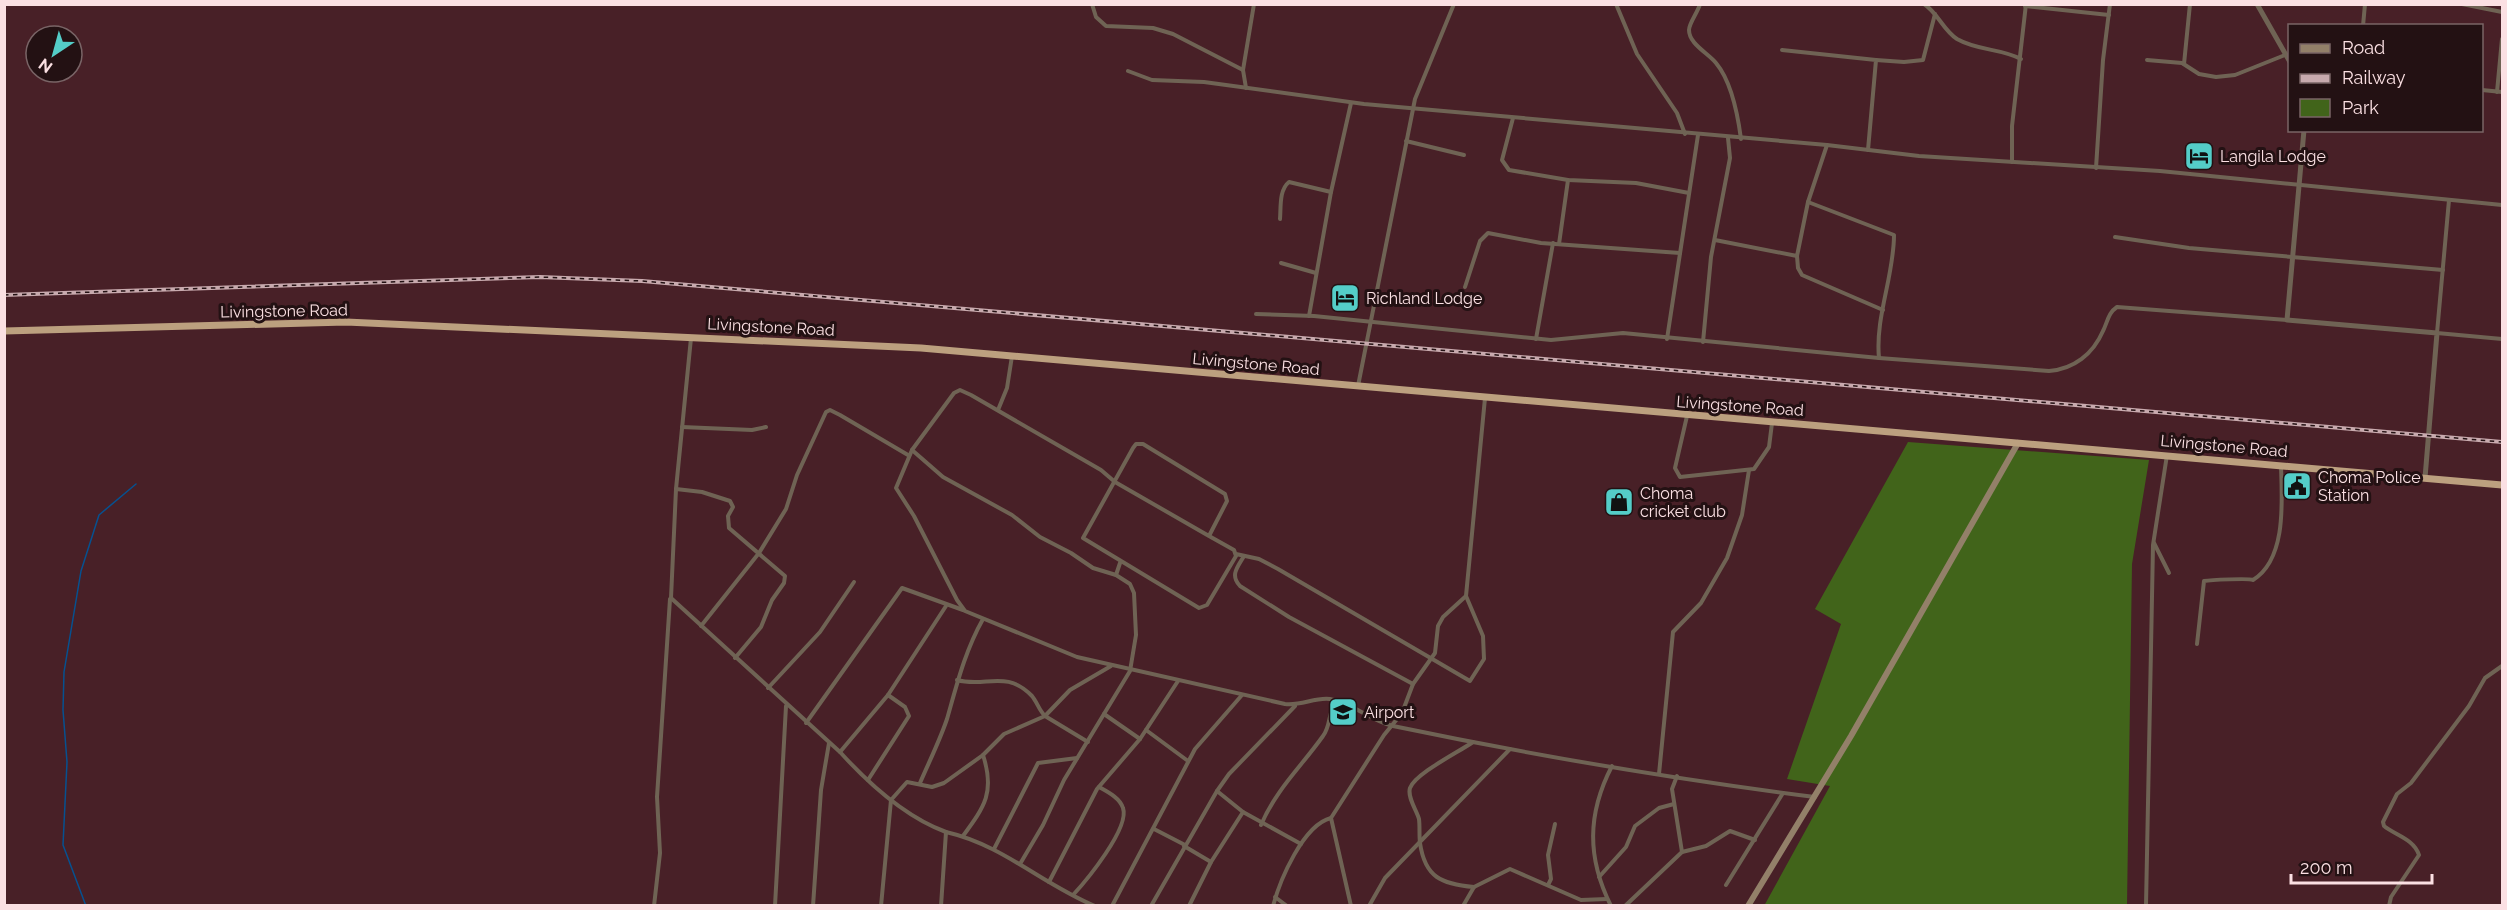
<svg xmlns="http://www.w3.org/2000/svg" width="2507" height="910" font-family="Raleway,sans-serif">
<style>
.green{fill:#41641a}
.lines{fill:none;stroke-linecap:round;stroke-linejoin:round}
.stream{stroke:#065190;stroke-width:1.5}
.minor{stroke:#6f6354;stroke-width:4}
.tertiary{stroke:#6f6354;stroke-width:5}
.secondary{stroke:#938069;stroke-width:6}
.trunk{stroke:#bca07f;stroke-width:7}
.rail-casing{stroke:#c8aaae;stroke-width:4}
.rail{stroke:#231113;stroke-width:1.5;stroke-dasharray:4.5;stroke-linecap:butt}
.labels{text-anchor:middle;dominant-baseline:central;stroke-width:6;stroke-linejoin:round;paint-order:stroke}
.poi-label{font-size:16px;fill:#fbe0e3;stroke:#231113;text-anchor:start}
.street-label{font-size:16px;fill:#fbe0e3;stroke:#231113}
</style>
<rect width="100%" height="100%" fill="#482027"/>
<!-- green -->
<polygon class="green" points="1908,442 2149,460 2132,564 2127,905 1764,906 1830,786 1787,779 1841,624 1815,609"/>
<g class="lines">
<!-- stream -->
<polyline class="stream" points="86,906 63,845 67,762 63,710 64,672 81,571 99,515 136,484"/>
<!-- minor -->
<g class="minor">
<polyline points="1092,4 1096,17 1106,26 1153,28 1173,34 1243,70"/>
<polyline points="1616,4 1637,54 1677,113 1685,134"/>
<path d="M1700,4C1698,12 1689,23 1689,30C1689,44 1708,53 1716,63C1731,81 1738,116 1741,139"/>
<path d="M1924,4C1938,13 1943,30 1957,39C1978,51 2000,48 2021,59"/>
<polyline points="2462,4 2502,12"/>
<polyline points="2025,6 2109,15"/>
<polyline points="2363,26 2365,4"/>
<polyline points="1782,50 1876,60 1868,150"/>
<polyline points="1876,60 1904,62 1923,60 1935,14"/>
<polyline points="2147,60 2182,63 2199,74 2216,77 2235,75 2285,55"/>
<polyline points="2184,64 2190,4"/>
<polyline points="1128,71 1152,80 1204,82 1364,104 1827,145 1919,156 2160,171 2502,205"/>
<polyline points="1246,88 1243,70 1254,4"/>
<polyline points="2482,90 2502,92"/>
<polyline points="2497,92 2502,39"/>
<polyline points="1513,118 1502,160 1509,170 1568,180 1636,183 1689,193"/>
<polyline points="1406,141 1464,155"/>
<polyline points="2012,162 2012,126 2026,4"/>
<polyline points="2096,168 2103,60 2110,4"/>
<polyline points="2449,200 2437,333 2502,339"/>
<path d="M1808,202L1894,235C1894,276 1875,317 1879,358"/>
<path d="M1280,219C1281,207 1279,190 1289,182L1331,192"/>
<polyline points="2115,237 2189,248 2443,270"/>
<polyline points="1715,240 1797,256 1808,202 1827,145"/>
<polyline points="1559,244 1568,180"/>
<polyline points="1797,256 1798,268 1802,275 1883,310"/>
<polyline points="1281,263 1316,273"/>
<polyline points="1465,287 1480,241 1488,233 1541,243 1680,253"/>
<path d="M1256,314L1314,316L1551,340L1623,333L1879,358L2049,371C2074,369 2093,354 2103,331C2108,321 2108,313 2117,307L2287,320"/>
<polyline points="1309,316 1331,192 1351,103"/>
<path d="M691,338L676,489L671,598L840,752C869,784 905,817 946,832"/>
<polyline points="1536,339 1553,243"/>
<polyline points="1667,339 1698,135"/>
<polyline points="1703,342 1711,257 1730,158 1728,138"/>
<polyline points="1358,386 1415,99 1454,4"/>
<polyline points="998,410 1007,388 1012,356"/>
<polyline points="1687,416 1675,468 1680,477 1754,469 1769,447 1772,423"/>
<polyline points="682,427 752,430 766,427"/>
<path d="M912,450L896,488L914,516L957,600L965,611L1077,657L1285,704C1301,706 1315,697 1330,699C1353,703 1371,721 1393,726C1532,755 1673,779 1815,797"/>
<polyline points="676,489 702,492 730,501 733,507 728,516 729,528 785,576 784,583 772,600 761,627 735,658"/>
<polyline points="2154,543 2169,573"/>
<polyline points="1236,554 1259,559 1278,569 1470,681 1484,659 1483,636 1466,596 1485,398"/>
<path d="M1244,556C1237,568 1230,575 1240,586L1289,617L1413,684"/>
<polyline points="1116,575 1093,568 1071,553 1040,537 1012,515 943,477 912,450 954,393 960,390 971,395 1101,470 1115,482 1209,536 1227,501 1225,494 1143,444 1136,444 1133,448 1083,538 1199,608 1207,605 1236,556 1234,550 1209,536"/>
<polyline points="701,626 759,553 786,509 797,475 826,412 830,410 840,415 908,455"/>
<path d="M2197,644L2204,581C2210,580 2249,578 2253,580C2287,559 2282,500 2281,466"/>
<polyline points="768,688 820,632 854,582"/>
<polyline points="1104,714 1140,739"/>
<polyline points="806,723 902,588 963,610"/>
<polyline points="1146,730 1188,761"/>
<polyline points="1088,742 1045,716 1070,690 1111,666"/>
<path d="M1473,742C1459,752 1416,773 1410,788C1407,797 1417,811 1419,819C1420,827 1419,835 1420,843C1425,878 1442,884 1474,887"/>
<polyline points="840,752 888,695 946,606"/>
<polyline points="1659,774 1673,632 1701,603 1727,558 1742,515 1749,470"/>
<polyline points="868,780 909,716 905,707 888,695"/>
<path d="M920,783C929,762 940,740 947,719C957,684 965,651 983,619"/>
<polyline points="1243,812 1217,791 1229,774 1295,706"/>
<path d="M1261,825C1277,788 1301,767 1323,736C1331,726 1328,712 1336,701"/>
<polyline points="1154,829 1185,845"/>
<path d="M963,836C985,806 995,792 983,755"/>
<polyline points="1184,846 1211,862"/>
<polyline points="994,849 1038,763 1077,758"/>
<polyline points="1682,852 1706,846 1730,831 1755,840"/>
<polyline points="1020,864 1043,825 1064,780 1130,671 1136,635 1134,593 1130,584 1116,575 1120,563"/>
<polyline points="1599,877 1626,847 1635,826 1659,808 1674,804"/>
<polyline points="1049,882 1097,789 1140,739 1178,681"/>
<polyline points="1548,885 1551,879 1548,855 1555,824"/>
<polyline points="1726,885 1783,793"/>
<path d="M1073,895C1086,881 1130,828 1123,808C1120,798 1108,792 1099,787"/>
<polyline points="1275,897 1287,906"/>
<polyline points="654,906 660,853 657,797 670,599"/>
<polyline points="775,906 786,706"/>
<polyline points="813,906 821,790 829,743"/>
<path d="M881,906L891,800L907,782L932,787L944,783L983,755L1004,734L1045,716C1039,710 1037,702 1032,696C1006,669 985,688 957,680"/>
<path d="M941,906L946,832C1003,845 1042,884 1095,906"/>
<polyline points="1112,906 1195,749 1242,695"/>
<polyline points="1151,906 1217,791"/>
<polyline points="1189,906 1211,862 1243,812 1301,844"/>
<path d="M1273,906C1280,880 1303,825 1331,818"/>
<polyline points="1287,906 1298,906"/>
<polyline points="1351,906 1331,818 1384,735 1402,713 1413,684 1435,653 1438,626 1443,617 1466,596"/>
<polyline points="1369,906 1385,878 1510,749"/>
<polyline points="1463,906 1474,887 1510,869 1581,900 1607,899"/>
<path d="M1611,906C1587,858 1587,814 1612,766"/>
<polyline points="1625,906 1682,852 1672,789 1677,776"/>
<polyline points="2146,906 2153,545 2167,455"/>
<path d="M2389,906L2391,897L2419,855C2414,839 2395,835 2384,826L2383,822L2397,794L2411,783L2469,706L2485,678L2502,666"/>
</g>
<!-- tertiary -->
<g class="tertiary">
<polyline points="2257,4 2290,62"/>
<polyline points="2304,130 2287,320 2437,333 2425,478"/>
</g>
<!-- secondary -->
<polyline class="secondary" points="1748,906 1851,736 2018,443"/>
<!-- trunk -->
<polyline class="trunk" points="4,331 346,322 921,348 2502,485"/>
<!-- rail casing -->
<g class="rail-casing">
<polyline id="rail" points="4,295 540,277 642,281 2502,442"/>
</g>
<!-- rail -->
<use href="#rail" class="rail"/>
</g>
<!-- icons -->
<defs>
<g id="hotel-square" transform="scale(1.5)"><rect x="-9" y="-9" width="18" height="18" rx="4" fill="#54cdc8" stroke="#231113"/><path d="M-6-4.5h1.5V1H6V5H4.5V3h-9V5H-6ZM-4 0a1.8 1.8 0 1 1 3.6 0ZM.5 0V-2.5h3Q6-2.5 6 0Z" fill="#111"/></g>
<g id="civic-square" transform="scale(1.5)"><rect x="-9" y="-9" width="18" height="18" rx="4" fill="#54cdc8" stroke="#231113"/><path d="M-.6-6.5H3V-4.5H.6V-3L4-1V1h2V6H-6V1h2V-1L-.6-3ZM-1.2 2.5V6h2.4V2.5Z" fill="#111"/></g>
<g id="shop-square" transform="scale(1.5)"><rect x="-9" y="-9" width="18" height="18" rx="4" fill="#54cdc8" stroke="#231113"/><path d="M-5-2.5h2.3a2.7 3.5 0 0 1 5.4 0H5L5.5 6h-11ZM-1.5-2.5h3a1.5 2.3 0 0 0-3 0Z" fill="#111"/></g>
<g id="school-square" transform="scale(1.5)"><rect x="-9" y="-9" width="18" height="18" rx="4" fill="#54cdc8" stroke="#231113"/><path d="M0-5L7-2L0 1L-7-2ZM-4 1L0 2.5L4 1V4Q0 6-4 4Z" fill="#111"/></g>
</defs>
<g fill-rule="evenodd">
<use href="#hotel-square" x="2199" y="156"/>
<use href="#hotel-square" x="1345" y="298"/>
<use href="#civic-square" x="2297" y="486"/>
<use href="#shop-square" x="1619" y="502"/>
<use href="#school-square" x="1343" y="712"/>
</g>
<g class="labels">
<!-- poi labels -->
<g class="poi-label">
<text x="2220" y="156">Langila Lodge</text>
<text x="1366" y="298">Richland Lodge</text>
<text x="2318" y="477">Choma Police<tspan x="2318" dy="18">Station</tspan></text>
<text x="1640" y="493">Choma<tspan x="1640" dy="18">cricket club</tspan></text>
<text x="1364" y="712">Airport</text>
</g>
<!-- street labels -->
<g class="street-label">
<text transform="translate(284 311) rotate(-1)">Livingstone Road</text>
<text transform="translate(771 327) rotate(3)">Livingstone Road</text>
<text transform="translate(1256 364) rotate(5)">Livingstone Road</text>
<text transform="translate(1740 406) rotate(4)">Livingstone Road</text>
<text transform="translate(2224 446) rotate(5)">Livingstone Road</text>
</g>
</g>
<!-- border -->
<rect width="2507" height="910" fill="none" stroke="#fbe0e3" stroke-width="12"/>
<!-- legend -->
<rect x="2288" y="24" width="195" height="108" fill="#231113" stroke="#796466" stroke-width="1.5"/>
<rect x="2300" y="44" width="30" height="9" fill="#938069" stroke="#796466" stroke-width="1.5"/>
<text x="2342" y="54" font-size="18" fill="#fbe0e3">Road</text>
<rect x="2300" y="74" width="30" height="9" fill="#c8aaae" stroke="#796466" stroke-width="1.5"/>
<text x="2342" y="84" font-size="18" fill="#fbe0e3">Railway</text>
<rect x="2300" y="99" width="30" height="18" fill="#41641a" stroke="#796466" stroke-width="1.5"/>
<text x="2342" y="114" font-size="18" fill="#fbe0e3">Park</text>
<!-- north arrow -->
<g transform="translate(54 54) rotate(216)"><circle r="28" fill="#231113" stroke="#796466" stroke-width="1.5"/>
<path d="M0-4.5L10 22L0 15L-10 22Z" fill="#54cdc8"/>
<text y="-9" font-size="16" font-weight="bold" text-anchor="middle" fill="#fbe0e3">N</text>
</g>
<!-- scale -->
<path d="M2291 874v9h141v-9" fill="none" stroke="#fbe0e3" stroke-width="3"/>
<text x="2300" y="874" font-size="18" fill="#fbe0e3" stroke="#231113" stroke-width="4.5" paint-order="stroke">200 m</text>
</svg>
